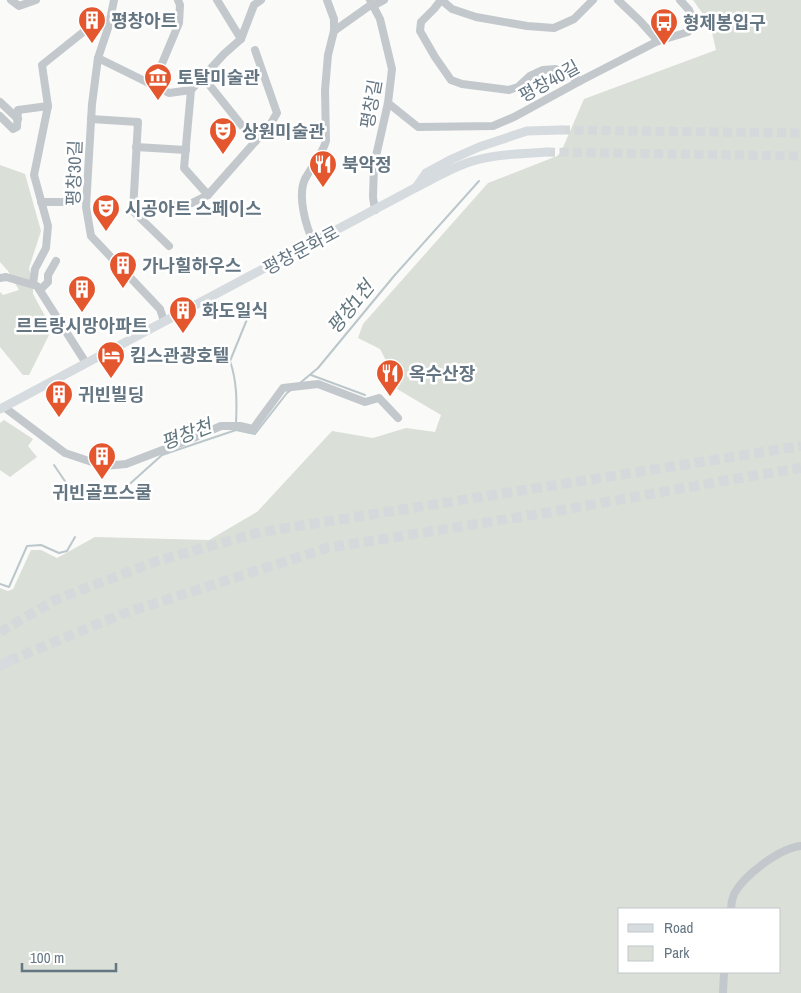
<svg xmlns="http://www.w3.org/2000/svg" width="801" height="993" font-family="'Archivo Narrow','Noto Sans KR',sans-serif">
<style>
.green{fill:#dadfd7;fill-rule:evenodd}
.lines{fill:none;stroke-linecap:round;stroke-linejoin:round}
.stream{stroke:#bbc7cb;stroke-width:2}
.major-tunnel{stroke:#d5d9db;stroke-width:9;stroke-dasharray:9 4.5;stroke-linecap:butt}
.highway-tunnel{stroke:#d5d9db;stroke-width:10;stroke-dasharray:10 5;stroke-linecap:butt}
.minor{stroke:#c3c8cc;stroke-width:8}
.major{stroke:#d6dbdf;stroke-width:9}
.highway{stroke:#d6dbdf;stroke-width:10}
.labels{text-anchor:middle;dominant-baseline:central;stroke-width:5;stroke-linejoin:round;paint-order:stroke}
.poi-label{font-size:18px;font-weight:bold;fill:#657683;stroke:#fff;text-anchor:start}
.street-label{font-size:18px;fill:#657683;stroke:#fff}
.water-label{font-size:19px;font-style:italic;fill:#60757c;stroke:#fff}
</style>
<rect width="100%" height="100%" fill="#fafaf8"/>
<!-- green -->
<g class="green">
<path d="M693,0H801V993H0V588L8,591L13,589L31,550H41L57,558L95,537L209,540L257,512L332,431L373,438L406,428L435,432L441,415L392,386L394,376L380,349L358,338L363,324L488,183L557,156L561,152L584,99L716,50L710,24ZM620,909H780V972H620Z"/>
<polygon points="0,165 25,174 41,231 29,268 33,284 33,294 52,329 29,375 23,375 0,347 0,292 3,295 19,290 8,271 0,262"/>
<polygon points="4,420 33,439 28,446 37,457 10,477 0,470 0,423"/>
</g>
<g class="lines">
<!-- stream -->
<g class="stream">
<polyline points="311,375 365,395"/>
<polyline points="300,383 318,368 394,276 479,181"/>
<path d="M236,423C237,402 237,381 230,361L250,312"/>
<polyline points="236,430 255,434 287,393 291,390"/>
<polyline points="54,465 73,493 114,498 162,455 236,430"/>
<polyline points="0,584 9,587 27,546 41,545 59,553 67,551 75,537"/>
</g>
<!-- major-tunnel -->
<g class="major-tunnel">
<polyline points="561,130 801,133"/>
<polyline points="546,152 801,156"/>
</g>
<!-- highway-tunnel -->
<g class="highway-tunnel">
<polyline points="0,632 55,600 157,561 261,532 801,446"/>
<polyline points="9,661 122,614 327,548 551,512 728,480 801,468"/>
</g>
<!-- minor -->
<g class="minor">
<polyline points="11,0 19,6 36,0"/>
<polyline points="114,0 109,25 98,58 92,104 86,207 91,236 160,309 164,321"/>
<polyline points="217,0 241,39"/>
<polyline points="370,0 380,19 392,69 388,103 374,165 373,197 375,210"/>
<polyline points="441,0 434,9 421,22 420,31 435,57 451,80 462,84 509,90 518,87 530,76 543,70 556,69 580,81"/>
<polyline points="444,0 445,3 452,9 476,17 527,26 554,28 574,19 593,0"/>
<polyline points="618,0 640,21 658,41"/>
<polyline points="373,6 384,0"/>
<polyline points="334,31 372,4"/>
<polyline points="98,58 169,93 191,90 224,54 241,39 254,5 261,0"/>
<polyline points="203,77 255,142"/>
<polyline points="153,85 179,23 180,5 178,0"/>
<polyline points="191,90 184,168 208,195"/>
<polyline points="0,102 18,119"/>
<polyline points="388,103 418,127 493,126 514,117 580,81 658,41 688,32 693,19 689,10 680,0"/>
<polyline points="0,116 13,129 17,127 18,110 48,106"/>
<polyline points="91,119 138,122 133,211 169,246"/>
<polyline points="136,147 186,150"/>
<polyline points="41,202 68,202"/>
<polyline points="133,211 192,203 208,195 270,125 277,113 255,50"/>
<path d="M314,243C306,227 297,196 305,179C312,166 322,155 326,141L325,90L328,55L334,31V19L327,0"/>
<polyline points="0,278 6,277 37,286 86,363"/>
<polyline points="33,284 35,269 46,248 48,226 34,175 48,106 42,65 87,29"/>
<polyline points="40,290 48,282 48,275 56,261"/>
<polyline points="4,407 65,453 104,466 126,464 191,439 221,426 240,426 253,429 283,388 318,384 365,402 379,398 398,418"/>
<path d="M731,909C731,904 732,899 734,894C744,875 780,848 801,846"/>
<polyline points="723,993 724,972"/>
</g>
<!-- major -->
<g class="major">
<polyline points="417,186 426,173 452,159 479,147 527,131 561,130"/>
<path d="M0,409L415,188C431,180 448,170 464,164C490,154 519,154 546,152"/>
</g>
<!-- highway -->
<polyline class="highway" points="0,666 9,661"/>
</g>
<!-- icons -->
<defs>
<g id="building-pin" transform="scale(1.4375)"><path d="M0 17L-7.5 6A9.5 9.5 0 1 1 7.5 6Z" fill="#e4572e" stroke="#fff"/><path d="M-4-6H4V6H1V3H-1V6H-4ZM-2.5-4.3h1.7v1.8h-1.7ZM.8-4.3h1.7v1.8H.8ZM-2.5-1h1.7V.8h-1.7ZM.8-1h1.7V.8H.8Z" fill="#fff"/></g>
<g id="bus-pin" transform="scale(1.4375)"><path d="M0 17L-7.5 6A9.5 9.5 0 1 1 7.5 6Z" fill="#e4572e" stroke="#fff"/><path d="M-5-6H5V4H4V6H2V4H-2V6H-4V4H-5ZM-3.5-4V0h7V-4ZM-3.5 1.2v1.5H-2V1.2ZM2 1.2v1.5H3.5V1.2Z" fill="#fff"/></g>
<g id="museum-pin" transform="scale(1.4375)"><path d="M0 17L-7.5 6A9.5 9.5 0 1 1 7.5 6Z" fill="#e4572e" stroke="#fff"/><path d="M0-6L6-3V-2H-6V-3ZM-5-1h2V3h-2ZM-1-1h2V3h-2ZM3-1h2V3H3ZM-6 4H6V6H-6Z" fill="#fff"/></g>
<g id="theatre-pin" transform="scale(1.4375)"><path d="M0 17L-7.5 6A9.5 9.5 0 1 1 7.5 6Z" fill="#e4572e" stroke="#fff"/><path d="M-5-5.5Q0-4 5-5.5V0Q5 5 0 6Q-5 5-5 0ZM-3.3-2.5H-1v1.5H-3.3ZM1-2.5H3.3v1.5H1ZM-2.8 1Q0 5.5 2.8 1Z" fill="#fff"/></g>
<g id="restaurant-pin" transform="scale(1.4375)"><path d="M0 17L-7.5 6A9.5 9.5 0 1 1 7.5 6Z" fill="#e4572e" stroke="#fff"/><path d="M-5-6h1v4h1v-4h1v4h1v-4h1v5L-1.5 .5V6h-2V.5L-5-1ZM5-6V6H3V1.5H1.5Q1.5-4 5-6Z" fill="#fff"/></g>
<g id="hotel-pin" transform="scale(1.4375)"><path d="M0 17L-7.5 6A9.5 9.5 0 1 1 7.5 6Z" fill="#e4572e" stroke="#fff"/><path d="M-6-4.5h1.5V1H6V5H4.5V3h-9V5H-6ZM-4 0a1.8 1.8 0 1 1 3.6 0ZM.5 0V-2.5h3Q6-2.5 6 0Z" fill="#fff"/></g>
</defs>
<g fill-rule="evenodd">
<use href="#building-pin" x="92" y="20"/>
<use href="#bus-pin" x="664" y="22"/>
<use href="#museum-pin" x="158" y="77"/>
<use href="#theatre-pin" x="223" y="131"/>
<use href="#restaurant-pin" x="323" y="164"/>
<use href="#theatre-pin" x="106" y="208"/>
<use href="#building-pin" x="123" y="265"/>
<use href="#building-pin" x="82" y="289"/>
<use href="#building-pin" x="183" y="310"/>
<use href="#hotel-pin" x="111" y="355"/>
<use href="#restaurant-pin" x="390" y="373"/>
<use href="#building-pin" x="59" y="394"/>
<use href="#building-pin" x="102" y="456"/>
</g>
<g class="labels">
<!-- poi labels -->
<g class="poi-label">
<text x="111" y="20">평창아트</text>
<text x="683" y="22">형제봉입구</text>
<text x="177" y="77">토탈미술관</text>
<text x="242" y="131">상원미술관</text>
<text x="342" y="164">북악정</text>
<text x="125" y="208">시공아트 스페이스</text>
<text x="142" y="265">가나힐하우스</text>
<text x="202" y="310">화도일식</text>
<text x="82" y="325" text-anchor="middle">르트랑시망아파트</text>
<text x="130" y="355">킴스관광호텔</text>
<text x="409" y="373">옥수산장</text>
<text x="78" y="394">귀빈빌딩</text>
<text x="102" y="492" text-anchor="middle">귀빈골프스쿨</text>
</g>
<!-- street labels -->
<g class="street-label">
<text transform="translate(549 81) rotate(-29)">평창40길</text>
<text transform="translate(371 104) rotate(-80)">평창길</text>
<text transform="translate(74 173) rotate(-88)">평창30길</text>
<text transform="translate(301 250) rotate(-28)">평창문화로</text>
</g>
<!-- water labels -->
<g class="water-label">
<text transform="translate(350 307) rotate(-51)">평창1천</text>
<text transform="translate(186 434) rotate(-21)">평창천</text>
</g>
</g>
<!-- legend -->
<rect x="618" y="908" width="162" height="65" fill="#ffffff" stroke="#c1c8cd"/>
<rect x="628" y="924" width="25" height="8" fill="#d6dbdf" stroke="#c1c8cd"/>
<text x="664" y="933" font-size="15" fill="#657683">Road</text>
<rect x="628" y="946" width="25" height="15" fill="#dadfd7" stroke="#c1c8cd"/>
<text x="664" y="958" font-size="15" fill="#657683">Park</text>
<!-- scale -->
<path d="M22 963v8h94v-8" fill="none" stroke="#657683" stroke-width="2.5"/>
<text x="30" y="963" font-size="15" fill="#657683" stroke="#ffffff" stroke-width="4" paint-order="stroke">100 m</text>
</svg>
